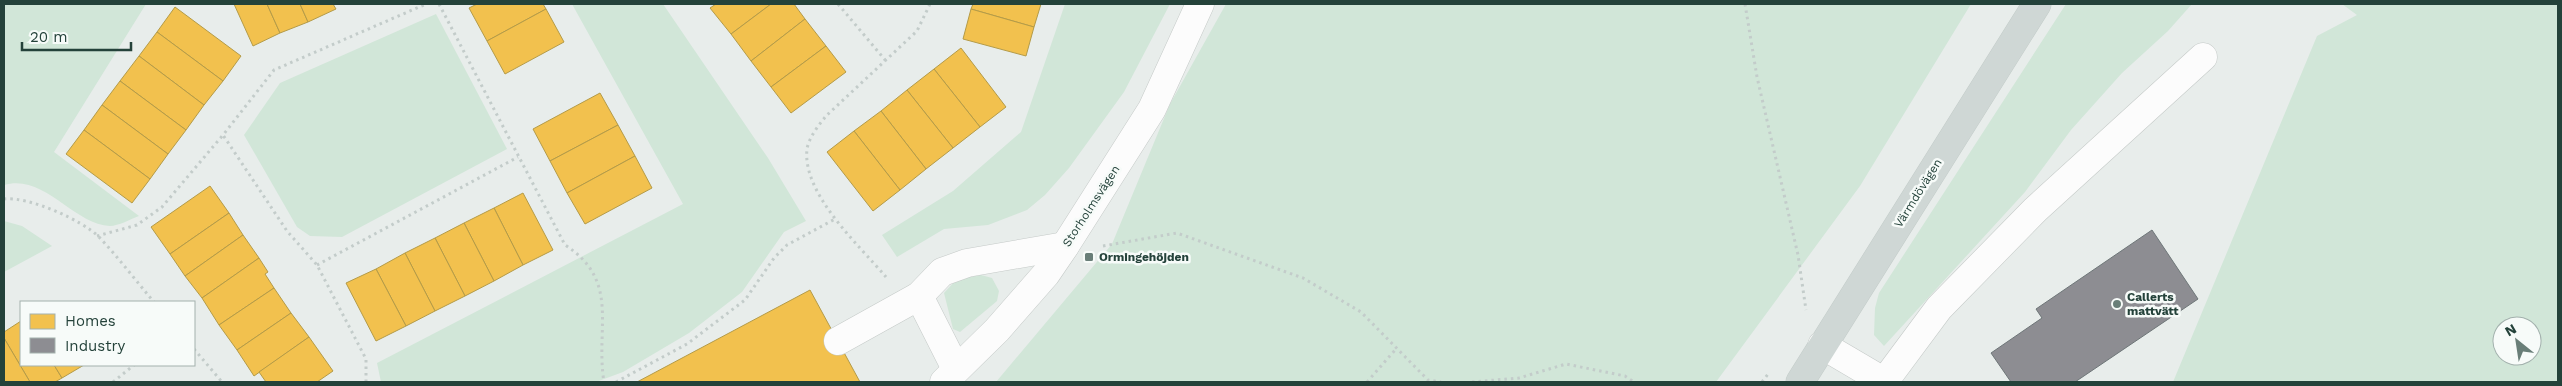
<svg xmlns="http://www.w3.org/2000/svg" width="2562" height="386" font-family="'Work Sans',sans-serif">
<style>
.green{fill:#d1e6d8;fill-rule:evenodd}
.homes{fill:#f2c14e;stroke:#b49b48}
.industry{fill:#8d8d92;stroke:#6e7678}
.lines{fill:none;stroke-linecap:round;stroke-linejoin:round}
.minor-casing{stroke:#c5cac8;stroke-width:29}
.major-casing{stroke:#c3ccc9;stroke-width:29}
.path{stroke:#c3ccca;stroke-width:3;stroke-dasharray:2.5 4;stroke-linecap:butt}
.minor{stroke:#fcfcfc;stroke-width:28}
.major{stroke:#cfd7d5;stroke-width:28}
.poi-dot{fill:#697e78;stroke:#f7fbf9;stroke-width:2}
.labels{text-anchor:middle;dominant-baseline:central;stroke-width:5;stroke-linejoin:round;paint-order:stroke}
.street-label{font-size:12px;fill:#24423a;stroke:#f7fbf9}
.poi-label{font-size:12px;font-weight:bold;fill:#24423a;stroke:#f7fbf9;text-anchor:start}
</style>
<rect width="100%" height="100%" fill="#e8edeb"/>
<!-- green -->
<g class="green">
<path d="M4,4H146L54,152L139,216C131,219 118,226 110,226C73,224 44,173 4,185Z"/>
<polygon points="572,4 663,4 768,158 806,221 784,232 742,292 689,333 623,372 596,382 381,382 377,363 683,204"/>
<polygon points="1065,4 1170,4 1124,92 1069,168 1045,195 1027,210 988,225 944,229 897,257 882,235 953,191 1021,132"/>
<polygon points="1226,4 1971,4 1860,186 1716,382 996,382 1112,244 1170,104"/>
<polygon points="2066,4 2192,4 2168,31 2122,73 2071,130 2025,192 1884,346 1874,335 1875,308 1879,293"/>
<path d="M2342,4H2558V382H2173L2317,36L2357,15ZM2502,326H2532V356H2502Z"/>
<polygon points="436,14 507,149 342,237 310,236 297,227 244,135 280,83"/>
<polygon points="4,221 22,226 52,246 4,272"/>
<polygon points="981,275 992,278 999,291 997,301 960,332 953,329 944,293 957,279"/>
</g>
<!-- homes -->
<g class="homes">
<polygon points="234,4 267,4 280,33 253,46"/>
<polygon points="267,4 300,4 308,22 280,33"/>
<polygon points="300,4 333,4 336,9 308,22"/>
<polygon points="477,4 543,4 546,9 487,41 469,8"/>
<polygon points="716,4 771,4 731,34 710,8"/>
<polygon points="771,4 794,4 805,19 751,61 731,34"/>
<polygon points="973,4 1041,4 1034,27 971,9"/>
<polygon points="175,7 241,56 223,81 157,32"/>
<polygon points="546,9 564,42 505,74 487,41"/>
<polygon points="971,9 1034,27 1026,56 963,39"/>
<polygon points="805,19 826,46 771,87 751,61"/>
<polygon points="157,32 223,81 204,105 139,56"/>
<polygon points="826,46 846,72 791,113 771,87"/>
<polygon points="961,48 1006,107 980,127 934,69"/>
<polygon points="139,56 204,105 186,130 120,81"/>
<polygon points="934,69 980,127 953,148 907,90"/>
<polygon points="120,81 186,130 168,154 102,105"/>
<polygon points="907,90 953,148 926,169 881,111"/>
<polygon points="600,93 618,125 550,161 533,129"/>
<polygon points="102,105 168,154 150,179 84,130"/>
<polygon points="881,111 926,169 900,190 854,131"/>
<polygon points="618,125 635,156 567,193 550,161"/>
<polygon points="84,130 150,179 132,203 66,154"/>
<polygon points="854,131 900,190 873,211 827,152"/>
<polygon points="635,156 652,188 585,224 567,193"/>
<polygon points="210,186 229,213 170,254 151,227"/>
<polygon points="523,193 553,250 523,265 494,208"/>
<polygon points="494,208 523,265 494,281 464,223"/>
<polygon points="229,213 243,235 185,276 170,254"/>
<polygon points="464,223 494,281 465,296 435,238"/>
<polygon points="243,235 259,258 202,298 185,276"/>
<polygon points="435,238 465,296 435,311 405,253"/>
<polygon points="405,253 435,311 406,326 376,269"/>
<polygon points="259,258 268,272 265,274 274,288 219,325 202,298"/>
<polygon points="376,269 406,326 376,341 346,283"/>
<polygon points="274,288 291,313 237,350 219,325"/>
<polygon points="810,290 860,382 637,382"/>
<polygon points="291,313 309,337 254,376 237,350"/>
<polygon points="21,321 21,365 54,365 62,378 55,382 30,382 4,338 4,332"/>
<polygon points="309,337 333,371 317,382 266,382 259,372"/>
<polygon points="4,338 30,382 4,382"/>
<polygon points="54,365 84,365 62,378"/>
</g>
<!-- industry -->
<polygon class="industry" points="2152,230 2198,299 2075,382 2011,382 1991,353 2042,318 2036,309"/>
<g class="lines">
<!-- minor casing -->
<g class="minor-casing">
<g id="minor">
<polyline points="919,296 956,369"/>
<polyline points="838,341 919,296 942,272 967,263 1065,246"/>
<polyline points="1822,345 1885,382"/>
<polyline points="944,382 997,330 1046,274 1065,246 1152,109 1200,4"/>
<polyline points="1884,382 1939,308 2035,210 2203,57"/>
</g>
</g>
<!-- major casing -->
<g class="major-casing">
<polyline id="major" points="1800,382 2037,4"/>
</g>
<!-- path -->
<g class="path">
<path d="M439,4L565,245C621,281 595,328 604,382"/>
<polyline points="838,4 886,61"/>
<polyline points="1745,4 1757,77 1798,255 1806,310"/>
<path d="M4,199C28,196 82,220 99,237C118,257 136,281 154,302"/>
<polyline points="97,236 137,225 162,207 223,135"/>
<polyline points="1103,246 1177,233 1303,278 1361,312 1428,380 1441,382"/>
<polyline points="317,265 518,157"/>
<path d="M886,277C859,245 802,194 807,149C809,137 819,125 826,116L917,31L930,4"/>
<polyline points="194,349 222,382"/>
<polyline points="113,382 134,365"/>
<polyline points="366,382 366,359 317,265 287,231 223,135 274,70 426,4"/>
<polyline points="616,382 687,344 745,300 774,258 787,245 835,219"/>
<polyline points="1367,382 1396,349"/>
<polyline points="1472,382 1519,378 1566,364 1625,376 1634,382"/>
<polyline points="1762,382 1768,374"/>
</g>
<!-- minor -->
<use href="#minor" class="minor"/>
<!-- major -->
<use href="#major" class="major"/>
</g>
<!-- markers -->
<g class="poi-dot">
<rect x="1084" y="252" width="10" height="10" rx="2.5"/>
<circle cx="2117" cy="304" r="5"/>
</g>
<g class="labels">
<!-- street labels -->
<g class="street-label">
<text transform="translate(1918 193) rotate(-58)">Värmdövägen</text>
<text transform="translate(1091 206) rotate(-57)">Storholmsvägen</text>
</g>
<!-- poi labels -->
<g class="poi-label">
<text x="1099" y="257">Ormingehöjden</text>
<text x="2127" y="297">Callerts<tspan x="2127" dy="14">mattvätt</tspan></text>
</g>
</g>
<!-- border -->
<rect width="2562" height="386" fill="none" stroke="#24423a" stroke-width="10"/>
<!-- legend -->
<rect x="20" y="301" width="175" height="65" fill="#f7fbf9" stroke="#a3b1ad"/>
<rect x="30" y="314" width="25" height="15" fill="#f2c14e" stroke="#a3b1ad"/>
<text x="65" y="326" font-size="15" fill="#24423a">Homes</text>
<rect x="30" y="338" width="25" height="15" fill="#8d8d92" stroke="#a3b1ad"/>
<text x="65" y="351" font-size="15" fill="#24423a">Industry</text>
<!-- north arrow -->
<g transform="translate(2517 341) rotate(330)"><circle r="24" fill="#f7fbf9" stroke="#a3b1ad"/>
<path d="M0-4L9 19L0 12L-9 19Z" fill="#697e78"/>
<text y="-8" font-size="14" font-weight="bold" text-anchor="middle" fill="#24423a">N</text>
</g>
<!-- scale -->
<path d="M22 42v8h109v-8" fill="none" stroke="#24423a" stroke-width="2.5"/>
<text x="30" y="42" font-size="15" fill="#24423a" stroke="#f7fbf9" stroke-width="4" paint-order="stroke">20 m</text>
</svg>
